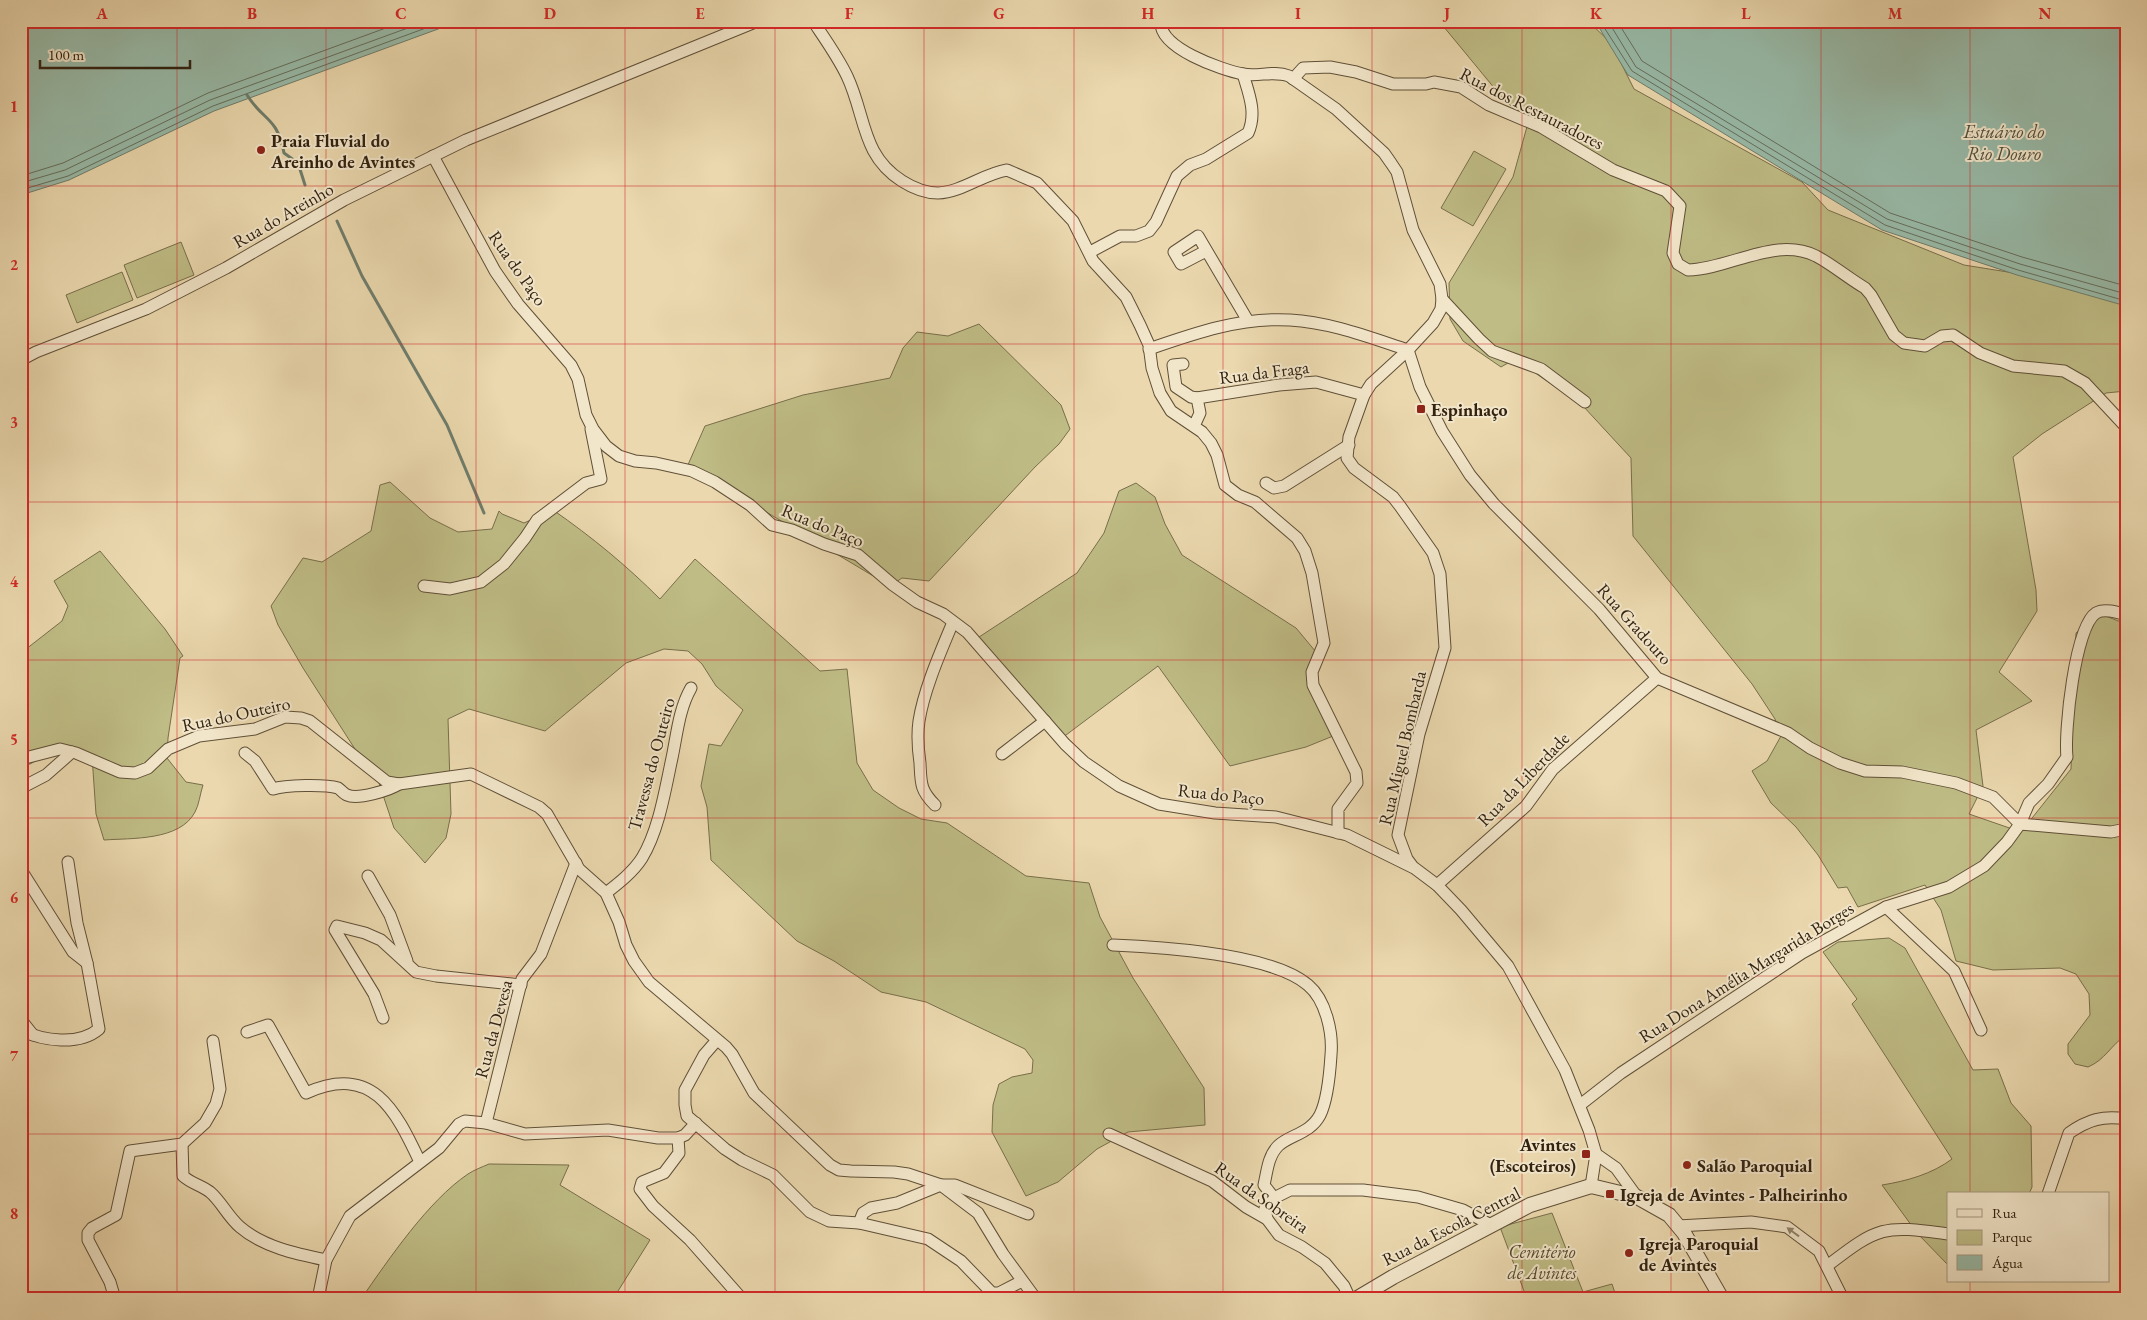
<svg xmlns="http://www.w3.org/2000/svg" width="2147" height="1320" font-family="'EB Garamond',serif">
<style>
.green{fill:#bfbc85;stroke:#786f4b}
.water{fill:#98baa8;stroke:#6f7d6c}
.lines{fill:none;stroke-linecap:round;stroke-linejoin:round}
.shore{stroke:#656e5c;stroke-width:1}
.stream{stroke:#6f7d6c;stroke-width:3}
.minor-casing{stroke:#605038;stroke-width:13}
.tertiary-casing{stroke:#605038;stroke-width:16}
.minor{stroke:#f2e6ca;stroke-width:11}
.tertiary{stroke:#f2e6ca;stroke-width:14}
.oneway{fill:#92846e}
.grid{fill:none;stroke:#d62828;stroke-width:1;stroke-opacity:0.55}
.poi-dot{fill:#8f2418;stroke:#f2e6ca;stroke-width:2}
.labels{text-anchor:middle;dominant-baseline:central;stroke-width:4;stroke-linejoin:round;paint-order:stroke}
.street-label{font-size:18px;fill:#322211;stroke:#f2e6ca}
.poi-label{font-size:18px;font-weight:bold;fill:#322211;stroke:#f2e6ca;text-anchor:start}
.park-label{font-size:18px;font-style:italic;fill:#55482e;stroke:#f2e6ca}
.water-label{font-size:19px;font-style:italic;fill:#51503e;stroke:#f2e6ca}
.neatline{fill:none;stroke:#d62828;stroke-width:2}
.grid-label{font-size:16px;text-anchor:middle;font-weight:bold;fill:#d62828}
</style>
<rect width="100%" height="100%" fill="#ebd8ae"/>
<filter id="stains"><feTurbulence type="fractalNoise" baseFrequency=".004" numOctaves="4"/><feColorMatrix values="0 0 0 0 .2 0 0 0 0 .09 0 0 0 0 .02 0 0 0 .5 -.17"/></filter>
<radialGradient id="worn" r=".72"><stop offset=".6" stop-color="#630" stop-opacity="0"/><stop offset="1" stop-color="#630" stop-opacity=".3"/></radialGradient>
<!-- green -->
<g class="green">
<path d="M1439,21H1588L1611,43L1634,89L1802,182L1828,210L1964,265L2070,282L2126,306V391L2106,393L2042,434L2013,457L2036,590L2037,611L1999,672L2032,701L1976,730L1983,786L1969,814L2021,832L2071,769L2076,633L2098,613L2126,624V1035C2111,1045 2105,1060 2088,1067L2075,1064L2068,1054V1044L2090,1015L2089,994L2076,974L2060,968L1993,970L1956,961L1941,910L1925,885L1858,907L1847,887L1838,888L1818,855L1796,827L1771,803L1752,771L1767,761L1781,736L1775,719L1752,684L1633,536L1631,458L1583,406L1515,359L1501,367L1463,341L1450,319L1449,283L1513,177L1528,123L1500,95Z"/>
<polygon points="1474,151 1506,169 1473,226 1441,208"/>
<polygon points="181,242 194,275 137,298 124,265"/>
<polygon points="122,272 133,300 77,323 66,295"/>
<polygon points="979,324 1061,405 1070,429 1059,444 1035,467 929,581 902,578 890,586 696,470 687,467 705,426 803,395 890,378 903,348 917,332 948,336"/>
<path d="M390,482L430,518L458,532L492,529L499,511L502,514L524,523L553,510C592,537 627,566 660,599L695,559L820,671L847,669L857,763L873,790L899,808L921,819L947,823L1026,876L1089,883L1100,917L1133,978L1204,1088L1205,1125L1128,1132L1097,1149L1058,1182L1026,1196L992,1132L993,1105L999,1084L1012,1077L1032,1073L1033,1060L1025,1049L926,1002L881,992L834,961L797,941L711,860L707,807L701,786L709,744L721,746L743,710L716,686L702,664L688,651L664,649L626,663L545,731L469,709L448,719L451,814L446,838L425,863L394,828L379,783L362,760L303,668L278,625L271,606L303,558L322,562L371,531L380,485Z"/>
<polygon points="1136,483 1155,497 1165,524 1182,555 1296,628 1321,658 1308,677 1338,734 1306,747 1230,766 1158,666 1062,738 976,639 1077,573 1104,533 1119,491"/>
<path d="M100,551L165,629L183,656L180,658L168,738L167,758L186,782L203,785C200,794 199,805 195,812C180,841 131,838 104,840L96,814L92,756L65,745L30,764L21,765V653L62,621L68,606L54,581Z"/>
<path d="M1889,938L1905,948L1973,1070L1998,1069L2011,1103L2031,1126L2032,1187L2029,1194H1948V1265L1917,1233L1882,1185C1907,1181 1932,1174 1952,1159L1852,1004L1857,999L1823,952L1838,942Z"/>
<path d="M489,1164L569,1165L560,1185L650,1240L613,1299H361C389,1259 428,1201 468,1174C474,1170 482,1167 489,1164Z"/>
<polygon points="1552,1213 1583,1292 1612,1284 1617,1299 1527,1299 1500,1227"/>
</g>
<!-- water -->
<g class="water">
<polygon points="21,21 460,21 214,111 69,180 21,195"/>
<polygon points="1595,21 2126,21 2126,306 2017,275 1882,230 1628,75"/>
</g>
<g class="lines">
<!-- shore -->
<g class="shore">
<polyline points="1600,21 1632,71 1885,225 2018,270 2126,301"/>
<polyline points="1608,21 1636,67 1887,219 2020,264 2126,294"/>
<polyline points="1617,21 1642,61 1890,213 2022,257 2126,286"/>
<polyline points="21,176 63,163 208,93 405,21"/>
<polyline points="21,183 65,170 210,100 427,21"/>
<polyline points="21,190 68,176 213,106 445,21"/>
</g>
<!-- stream -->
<g class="stream">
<path d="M247,95C263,121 277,116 284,153L298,163L305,185"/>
<polyline points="337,221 362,276 447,425 484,513"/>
</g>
<!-- minor casing -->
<g class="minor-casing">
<g id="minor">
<path d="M813,21C825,39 838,57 847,76C866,116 861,155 902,181C913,188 926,193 938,193C962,192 983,174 1007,170L1037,183L1073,221L1093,261L1126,297L1140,325L1149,345L1152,368L1160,393L1171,411L1202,432L1211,443L1217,455L1225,485L1238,495L1255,502L1297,538L1305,551L1312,573L1324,643L1312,672L1313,685L1356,772L1357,783L1338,809V833"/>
<path d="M1161,21C1158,48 1222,70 1243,74C1259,77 1273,70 1289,76L1336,109L1384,153L1391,163L1397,172L1413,230L1440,284L1442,299L1441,309L1433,323L1408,350L1371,384L1364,395L1349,437L1347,458L1354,468L1393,497L1400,506L1433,553L1440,574L1445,648L1419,734L1398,835L1407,859L1413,867L1437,885L1461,910L1508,966L1565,1070L1589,1130L1596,1154L1591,1186"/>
<path d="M1293,79L1303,68L1330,67L1356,72L1393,84H1426L1434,82L1461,87L1489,105L1541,127L1613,170L1666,191L1680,206L1673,253L1678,264L1688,270C1730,269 1775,236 1816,256C1833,265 1848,278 1865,288L1871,295L1894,335L1904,343L1925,346L1942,336L1953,335L1980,353L2013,366L2064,371L2085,383L2126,427"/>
<polyline points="433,156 495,271 518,304 571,365 578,379 586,415 593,429 606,446 619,456 635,461 656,463 692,471 715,482 750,505 772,525 792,530 824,544 858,555 893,585 917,602 943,614 967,632 1065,744 1084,762 1119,786 1159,804 1215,813 1276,817 1347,835 1412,867"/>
<polyline points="1206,251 1181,264 1174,252 1198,236 1248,321"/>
<path d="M1090,252L1120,236H1136L1149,231L1156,222L1177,176L1190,165L1206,159L1248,133C1257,113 1249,94 1243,74"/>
<polyline points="1442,299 1479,339 1492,351 1541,369 1585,402"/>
<path d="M1149,349C1195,333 1241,317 1290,320C1330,322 1371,338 1408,350"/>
<polyline points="1408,350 1420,387 1442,431 1470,475 1494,504 1599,609 1657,678 1788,733 1810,748 1840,763 1865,771 1902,772 1956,783 1993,797 2020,824"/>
<polyline points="21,360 36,352 146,309 226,268 344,200 466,140 758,21"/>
<polyline points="1183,364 1173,365 1176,387 1191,397 1197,398 1279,385 1316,382 1364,395"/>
<polyline points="1194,426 1200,413 1197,398"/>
<polyline points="1266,483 1274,488 1284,486 1349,445"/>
<polyline points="424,586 450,589 481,582 504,564 525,538 537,520 586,483 601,479 591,429"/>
<path d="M245,753L255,761L273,789C285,785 325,784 338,788C341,790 344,794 347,795C358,800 390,790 399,784"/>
<polyline points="1002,754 1045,721"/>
<polyline points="21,759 60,749 76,753 120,772 135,773 148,768 168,749 199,736 255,729 285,717 301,718 310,721 387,782 399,784 471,774 539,807 547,814 579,869 606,893 619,922 626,945 634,961 649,982 726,1047 732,1054 754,1093 830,1165 839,1170 851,1171 894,1172 908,1174 941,1185 978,1213 1003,1254 1036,1299"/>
<polyline points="21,788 46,775 72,752"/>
<path d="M935,805C920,790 921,783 920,763C918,749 917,735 919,721C924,689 941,651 953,622"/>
<polyline points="2020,824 2111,832 2126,829"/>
<polyline points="21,870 73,952 87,963"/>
<polyline points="368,876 390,915 407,961"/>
<polyline points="1437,885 1526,806 1553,769 1657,678"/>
<path d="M606,893C619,883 633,872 642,858C659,830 665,790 672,758C677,734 679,709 691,688"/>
<polyline points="1886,907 1954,971 1981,1030"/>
<path d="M1113,945C1161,947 1272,954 1308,985C1326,1000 1333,1033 1331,1055C1330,1071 1327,1101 1320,1115C1310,1134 1289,1135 1278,1146C1268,1156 1267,1172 1264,1185L1274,1198"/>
<polyline points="383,1018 374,994 335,930 337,926 365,933 381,940 416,972 436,976 521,985"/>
<polyline points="21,1020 33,1035"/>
<path d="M21,1030C43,1041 79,1046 99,1029L87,963L77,923L68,862"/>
<path d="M247,1032L268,1025L306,1093C372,1063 395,1109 420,1162"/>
<polyline points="717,1040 704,1055 685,1090 685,1105 687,1116 725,1149 742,1160 773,1175 810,1212 829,1221 859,1223 928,1239 961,1261 992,1293 999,1293 1022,1281"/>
<path d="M1580,1105L1621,1073L1802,953L1886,907L1949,887L1984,866L2007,842L2020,824L2029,803L2048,784L2067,757C2064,732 2075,626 2096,613C2104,608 2117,612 2126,615"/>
<polyline points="486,1123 522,979 541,954 576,863"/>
<polyline points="1109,1134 1212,1181 1246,1207 1267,1219 1279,1235 1302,1247 1325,1263 1344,1286 1350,1299"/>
<polyline points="678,1138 679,1153 664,1173 642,1182 640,1189 653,1206 690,1240 742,1299"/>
<path d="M182,1144L183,1176C192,1184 201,1185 210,1192C221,1201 228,1217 240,1227C263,1247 297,1254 326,1260"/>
<polyline points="1596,1154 1616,1168 1637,1197"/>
<path d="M2048,1194L2069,1133C2088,1120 2103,1115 2126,1119"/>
<polyline points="1267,1219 1265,1208 1274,1198 1290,1190 1363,1190 1418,1197 1463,1210 1491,1225"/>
<polyline points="859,1223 863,1213 871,1208 897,1203 941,1185 955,1185 1028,1214"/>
<polyline points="1678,1226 1751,1222 1787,1227 1819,1251 1843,1299"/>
<path d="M1827,1266C1879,1226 1883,1225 1948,1234"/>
<polyline points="115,1299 110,1282 88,1240 88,1233 92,1228 116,1215 130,1151 182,1144 205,1123 216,1104 220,1089 213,1041"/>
<polyline points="318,1299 326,1260 350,1216 439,1148 459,1124 465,1121 486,1123 525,1134 608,1130 658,1138 678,1138 685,1135 696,1123"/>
</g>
</g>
<!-- tertiary casing -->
<g class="tertiary-casing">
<polyline id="tertiary" points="1356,1299 1393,1277 1530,1205 1591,1186 1637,1197 1669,1215 1684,1233 1722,1299"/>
</g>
<!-- minor -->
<use href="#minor" class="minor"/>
<!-- tertiary -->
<use href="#tertiary" class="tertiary"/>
</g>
<!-- one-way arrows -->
<defs><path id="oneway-solid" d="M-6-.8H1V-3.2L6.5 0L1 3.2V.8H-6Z" transform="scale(1.25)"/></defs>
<use class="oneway" href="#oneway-solid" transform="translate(1793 1232) rotate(-144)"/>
<!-- grid -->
<path class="grid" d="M177,21V1299M326,21V1299M476,21V1299M625,21V1299M775,21V1299M924,21V1299M1074,21V1299M1223,21V1299M1372,21V1299M1522,21V1299M1671,21V1299M1821,21V1299M1970,21V1194M21,186H2126M21,344H2126M21,502H2126M21,660H2126M21,818H2126M21,976H2126M21,1134H2126M1970,1281V1299"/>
<!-- markers -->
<g class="poi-dot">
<circle cx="261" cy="150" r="5"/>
<rect x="1416" y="404" width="10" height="10" rx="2.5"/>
<rect x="1581" y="1149" width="10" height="10" rx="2.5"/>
<circle cx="1687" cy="1165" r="5"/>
<rect x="1605" y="1189" width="10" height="10" rx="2.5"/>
<circle cx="1629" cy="1253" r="5"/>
</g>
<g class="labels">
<!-- street labels -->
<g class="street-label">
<text transform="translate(1532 108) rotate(27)">Rua dos Restauradores</text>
<text transform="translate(283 215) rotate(-30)">Rua do Areinho</text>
<text transform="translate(518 268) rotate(55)">Rua do Paço</text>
<text transform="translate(1264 372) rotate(-7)">Rua da Fraga</text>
<text transform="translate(823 525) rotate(22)">Rua do Paço</text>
<text transform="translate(1635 624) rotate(48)">Rua Gradouro</text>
<text transform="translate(236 714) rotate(-12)">Rua do Outeiro</text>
<text transform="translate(1402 748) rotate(-77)">Rua Miguel Bombarda</text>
<text transform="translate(651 764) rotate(-75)">Travessa do Outeiro</text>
<text transform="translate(1523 779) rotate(-46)">Rua da Liberdade</text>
<text transform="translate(1221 794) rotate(6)">Rua do Paço</text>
<text transform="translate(1746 972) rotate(-32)">Rua Dona Amélia Margarida Borges</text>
<text transform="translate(493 1029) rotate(-75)">Rua da Devesa</text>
<text transform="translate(1262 1197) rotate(35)">Rua da Sobreira</text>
<text transform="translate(1451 1226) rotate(-27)">Rua da Escola Central</text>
</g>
<!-- poi labels -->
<g class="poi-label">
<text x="271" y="140">Praia Fluvial do<tspan x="271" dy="21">Areinho de Avintes</tspan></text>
<text x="1431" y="409">Espinhaço</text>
<text x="1576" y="1144" text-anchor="end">Avintes<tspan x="1576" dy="21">(Escoteiros)</tspan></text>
<text x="1697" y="1165">Salão Paroquial</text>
<text x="1620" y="1194">Igreja de Avintes - Palheirinho</text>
<text x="1639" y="1243">Igreja Paroquial<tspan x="1639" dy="21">de Avintes</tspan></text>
</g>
<!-- park labels -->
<g class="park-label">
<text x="1542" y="1251">Cemitério<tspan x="1542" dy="21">de Avintes</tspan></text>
</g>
<!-- water labels -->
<g class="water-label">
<text x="2004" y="131">Estuário do<tspan x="2004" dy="22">Rio Douro</tspan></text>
</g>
</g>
<!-- margin -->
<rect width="2147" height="1320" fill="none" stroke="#ebd8ae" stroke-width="55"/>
<!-- legend -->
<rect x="1947" y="1192" width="162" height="90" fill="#f2e6ca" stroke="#a59880"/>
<rect x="1957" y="1209" width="25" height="8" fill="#f2e6ca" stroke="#a59880"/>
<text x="1992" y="1218" font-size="15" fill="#322211">Rua</text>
<rect x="1957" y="1230" width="25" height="15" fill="#bfbc85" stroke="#a59880"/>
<text x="1992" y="1242" font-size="15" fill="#322211">Parque</text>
<rect x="1957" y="1255" width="25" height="15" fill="#98baa8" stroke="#a59880"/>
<text x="1992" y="1268" font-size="15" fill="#322211">Água</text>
<!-- scale -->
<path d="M40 60v8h150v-8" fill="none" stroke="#322211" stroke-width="2.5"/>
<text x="48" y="60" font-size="15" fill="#322211" stroke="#f2e6ca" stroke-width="4" paint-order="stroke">100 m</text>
<rect x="28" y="28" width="2092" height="1264" class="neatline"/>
<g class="grid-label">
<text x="102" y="19">A</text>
<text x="252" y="19">B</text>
<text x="401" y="19">C</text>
<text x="550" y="19">D</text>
<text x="700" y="19">E</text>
<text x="849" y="19">F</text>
<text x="999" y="19">G</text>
<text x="1148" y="19">H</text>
<text x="1298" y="19">I</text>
<text x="1447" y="19">J</text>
<text x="1596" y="19">K</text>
<text x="1746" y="19">L</text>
<text x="1895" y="19">M</text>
<text x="2045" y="19">N</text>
<text x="14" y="112">1</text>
<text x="14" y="270">2</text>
<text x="14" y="428">3</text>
<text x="14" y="587">4</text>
<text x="14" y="745">5</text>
<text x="14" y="903">6</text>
<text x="14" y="1061">7</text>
<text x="14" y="1219">8</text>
</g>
<rect width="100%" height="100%" filter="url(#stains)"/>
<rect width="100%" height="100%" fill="url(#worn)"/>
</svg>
